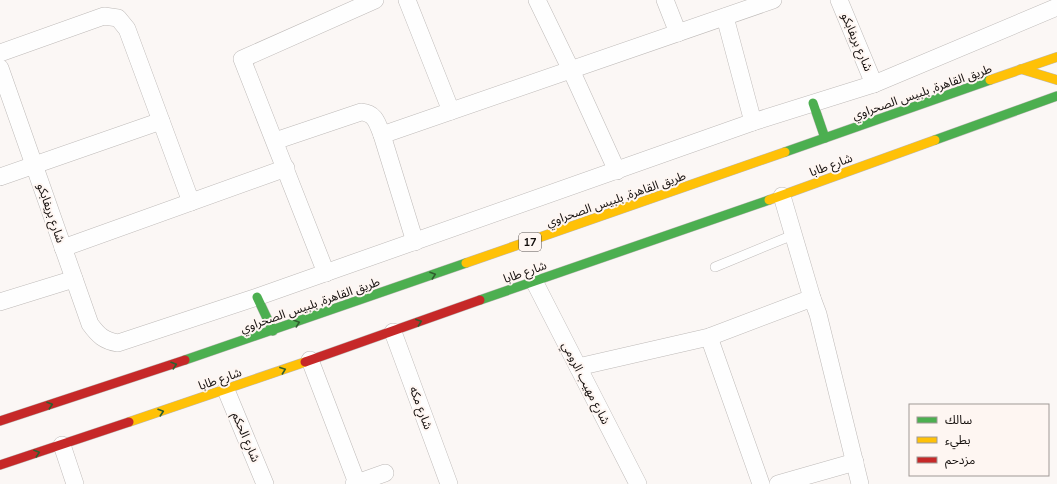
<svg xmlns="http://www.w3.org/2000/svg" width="1057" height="484" font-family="'Nunito Sans','Noto Sans Arabic',sans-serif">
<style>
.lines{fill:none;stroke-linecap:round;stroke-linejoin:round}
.lane-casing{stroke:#bebab8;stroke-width:10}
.street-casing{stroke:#bebab8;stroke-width:18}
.fast-casing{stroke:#bebab8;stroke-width:10}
.slow-casing{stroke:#bebab8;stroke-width:10}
.jam-casing{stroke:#bebab8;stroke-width:10}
.lane{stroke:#fefefe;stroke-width:9}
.street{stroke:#fefefe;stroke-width:17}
.fast{stroke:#4caf50;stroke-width:9}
.slow{stroke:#ffc107;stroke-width:9}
.jam{stroke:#c62828;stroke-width:9}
.oneway{stroke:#2f5e2e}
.labels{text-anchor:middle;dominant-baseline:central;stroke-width:4;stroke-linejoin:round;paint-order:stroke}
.shield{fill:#fef6f2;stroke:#595350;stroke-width:1}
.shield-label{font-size:11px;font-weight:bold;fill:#120d0b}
.street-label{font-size:12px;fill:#120d0b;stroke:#fef6f2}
</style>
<rect width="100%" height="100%" fill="#fbf7f5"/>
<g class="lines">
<!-- lane casing -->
<g class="lane-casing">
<polyline id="lane" points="715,267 793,235"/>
</g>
<!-- street casing -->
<g class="street-casing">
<g id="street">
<polyline points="407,0 451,111"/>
<polyline points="537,0 571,70 617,171"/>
<polyline points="665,0 678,33"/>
<polyline points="839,0 874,84"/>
<polyline points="725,17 753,122"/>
<polyline points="0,53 104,16 118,18 127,29 191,202"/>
<path d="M0,68L90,324C98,335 104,341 118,343L257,297L753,122L874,84L1057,7"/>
<polyline points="382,135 773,0"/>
<path d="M275,141L361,112C375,113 377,122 382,135L415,242"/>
<polyline points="0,177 161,121"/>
<polyline points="782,196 812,298"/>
<polyline points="63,248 286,168"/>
<polyline points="326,273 242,59 375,0"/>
<polyline points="534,281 638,484"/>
<polyline points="0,302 74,279"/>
<polyline points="393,332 449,484"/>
<polyline points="709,337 761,484"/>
<polyline points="310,360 357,483"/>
<polyline points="578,367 709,337 812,298 818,314 860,484"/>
<polyline points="226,390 265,484"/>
<polyline points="62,445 75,484"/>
<polyline points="354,484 385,473"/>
<polyline points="778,484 855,462"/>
</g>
</g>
<!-- fast casing -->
<g class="fast-casing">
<g id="fast">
<polyline points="813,103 825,138"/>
<polyline points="935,140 1057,96"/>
<polyline points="785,152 990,80"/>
<polyline points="257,297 273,331"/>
<polyline points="480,300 769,200"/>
<polyline points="185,360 466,263"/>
</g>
</g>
<!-- slow casing -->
<g class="slow-casing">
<g id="slow">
<polyline points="1021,69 1057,80"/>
<polyline points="990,80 1057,57"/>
<polyline points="769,200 935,140"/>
<polyline points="466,263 785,152"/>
<polyline points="129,422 305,362"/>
</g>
</g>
<!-- jam casing -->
<g class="jam-casing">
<g id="jam">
<polyline points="305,362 480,300"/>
<polyline points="0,421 185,360"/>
<polyline points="0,465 129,422"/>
</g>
</g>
<!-- lane -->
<use href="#lane" class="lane"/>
<!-- street -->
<use href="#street" class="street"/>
<!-- fast -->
<use href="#fast" class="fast"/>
<!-- slow -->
<use href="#slow" class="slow"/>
<!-- jam -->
<use href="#jam" class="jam"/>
</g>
<!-- one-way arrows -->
<defs><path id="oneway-chevron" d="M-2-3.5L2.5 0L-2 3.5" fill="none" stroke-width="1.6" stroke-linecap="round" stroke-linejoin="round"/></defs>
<g class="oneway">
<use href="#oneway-chevron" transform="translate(433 275) rotate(-19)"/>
<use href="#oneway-chevron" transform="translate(419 322) rotate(-20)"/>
<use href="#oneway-chevron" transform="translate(297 323) rotate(-19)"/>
<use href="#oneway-chevron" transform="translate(174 365) rotate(-18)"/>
<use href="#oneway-chevron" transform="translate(283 370) rotate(-20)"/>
<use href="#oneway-chevron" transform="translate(50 405) rotate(-18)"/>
<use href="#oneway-chevron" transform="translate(161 412) rotate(-18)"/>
<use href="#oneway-chevron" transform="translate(37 453) rotate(-18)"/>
</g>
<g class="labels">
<!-- shield labels -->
<rect class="shield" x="519" y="233" width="22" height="18" rx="3"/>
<g class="shield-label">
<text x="530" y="242">17</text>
</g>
<!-- street labels -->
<g class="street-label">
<text transform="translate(857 42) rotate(67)">شارع بريفابكو</text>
<text transform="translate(922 92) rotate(-19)">طريق القاهرة, بلبيس الصحراوي</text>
<text transform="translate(831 165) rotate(-20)">شارع طابا</text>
<text transform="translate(616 199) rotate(-19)">طريق القاهرة, بلبيس الصحراوي</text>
<text transform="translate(51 213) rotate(71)">شارع بريفابكو</text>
<text transform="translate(525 272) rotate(-19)">شارع طابا</text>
<text transform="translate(310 305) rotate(-19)">طريق القاهرة, بلبيس الصحراوي</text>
<text transform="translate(220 379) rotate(-19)">شارع طابا</text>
<text transform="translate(586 383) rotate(63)">شارع مهيب الرومي</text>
<text transform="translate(421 408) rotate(70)">شارع مكه</text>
<text transform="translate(246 437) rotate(67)">شارع الحكم</text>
</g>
</g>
<!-- legend -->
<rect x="909" y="404" width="140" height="72" fill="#fef6f2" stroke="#a09996"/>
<rect x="917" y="417" width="20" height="6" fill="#4caf50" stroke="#a09996"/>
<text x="945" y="424" font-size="12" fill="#120d0b">سالك</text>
<rect x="917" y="437" width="20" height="6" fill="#ffc107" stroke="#a09996"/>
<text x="945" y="444" font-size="12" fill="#120d0b">بطيء</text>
<rect x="917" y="457" width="20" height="6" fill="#c62828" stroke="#a09996"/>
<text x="945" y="464" font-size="12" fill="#120d0b">مزدحم</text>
</svg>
